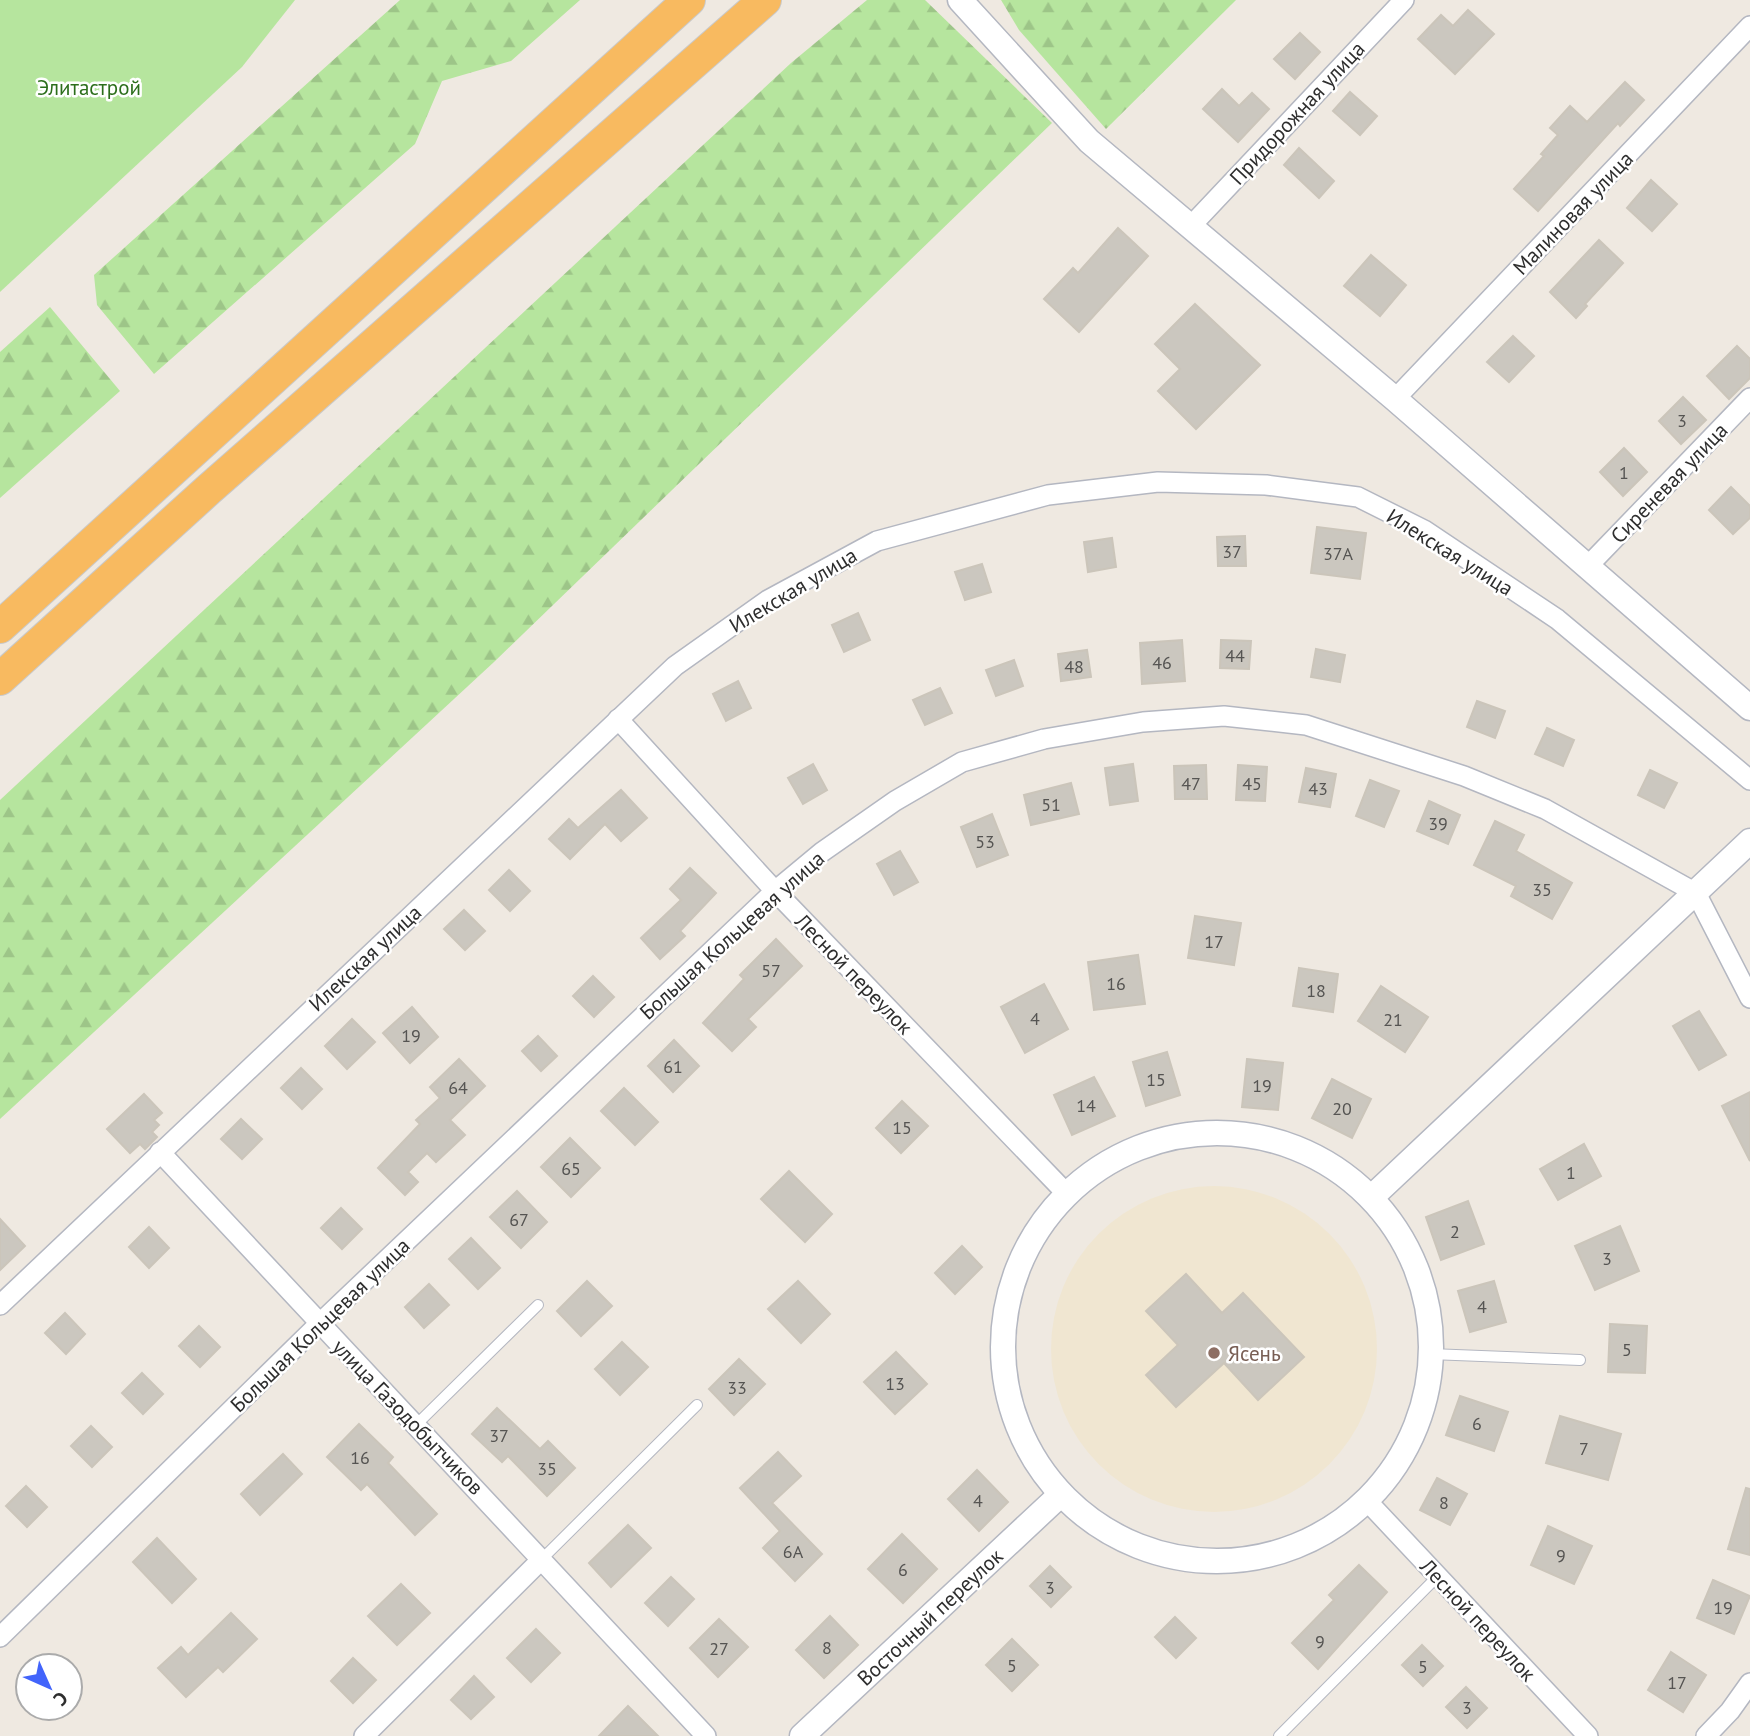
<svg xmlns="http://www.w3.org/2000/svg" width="1750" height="1736" font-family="'PT Sans',sans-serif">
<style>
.education{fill:#f0e6d1}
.forest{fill:url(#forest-firs)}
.garden{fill:#b6e59e}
.building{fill:#cbc7bf;stroke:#cbc5ba;stroke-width:2}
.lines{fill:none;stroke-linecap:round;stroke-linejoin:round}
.service-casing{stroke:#b4b7c1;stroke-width:12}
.minor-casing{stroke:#b4b7c1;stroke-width:22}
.tertiary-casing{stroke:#b4b7c1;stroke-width:27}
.trunk-casing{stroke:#c9c9c9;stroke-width:34}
.service{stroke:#fff;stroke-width:10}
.minor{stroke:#fff;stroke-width:19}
.tertiary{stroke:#fff;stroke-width:24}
.trunk{stroke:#f8ba60;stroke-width:32}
.education-dot{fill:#8d6e63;stroke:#fff;stroke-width:2.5}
.labels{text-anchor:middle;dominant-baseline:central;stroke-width:5;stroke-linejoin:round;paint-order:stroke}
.number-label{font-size:18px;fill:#555452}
.park-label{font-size:21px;fill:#2c6e1b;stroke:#fff}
.street-label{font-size:21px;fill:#2e2e2e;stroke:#fff}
.education-label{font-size:21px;fill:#785e54;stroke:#fff;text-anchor:start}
</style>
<defs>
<pattern id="forest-firs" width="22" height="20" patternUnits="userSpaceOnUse" patternTransform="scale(1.75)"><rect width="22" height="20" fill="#b6e59e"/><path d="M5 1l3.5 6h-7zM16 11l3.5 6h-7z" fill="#9dc588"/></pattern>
</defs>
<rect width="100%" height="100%" fill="#efe9e1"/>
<!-- education -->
<circle class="education" cx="1214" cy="1349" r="163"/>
<!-- forest -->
<g class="forest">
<polygon points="400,0 580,0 511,61 442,81 415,144 154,374 97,305 94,275"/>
<polygon points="867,0 925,0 1052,123 494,662 0,1119 0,800 791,63"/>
<polygon points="1001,0 1236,0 1106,129 1019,30"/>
<polygon points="50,307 120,391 0,498 0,352"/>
</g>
<!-- garden -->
<polygon class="garden" points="0,0 295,0 242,67 0,292"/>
<!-- building -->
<g class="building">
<polygon points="1468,10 1494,34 1455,74 1418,39 1441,15 1453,26"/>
<polygon points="1300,33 1320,52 1295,79 1274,59"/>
<polygon points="1625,82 1644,100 1620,126 1618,123 1538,211 1514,189 1544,156 1541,154 1558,135 1550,128 1570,106 1587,122"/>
<polygon points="1222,89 1239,106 1252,93 1269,109 1238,142 1203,109"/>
<polygon points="1350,92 1377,116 1360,135 1333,111"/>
<polygon points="1299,148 1334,181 1319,198 1284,165"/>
<polygon points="1651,180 1677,204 1652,231 1627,208"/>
<polygon points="1118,228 1148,256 1079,332 1044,299 1073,268 1078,273"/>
<polygon points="1599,240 1623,263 1585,304 1587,306 1576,318 1550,292"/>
<polygon points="1371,255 1406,285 1380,316 1344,286"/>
<polygon points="1195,304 1260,365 1196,429 1158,391 1180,369 1155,344"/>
<polygon points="1513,336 1534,356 1509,382 1487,362"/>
<polygon points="1737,346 1750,359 1750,378 1729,399 1707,376"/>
<polygon points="1683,397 1706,420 1681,444 1659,421"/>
<polygon points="1624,448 1647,472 1623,496 1600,472"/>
<polygon points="1731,487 1750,506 1750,518 1733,534 1709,510"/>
<polygon points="1317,527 1366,533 1360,579 1311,573"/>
<polygon points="1245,536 1246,566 1218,566 1217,537"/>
<polygon points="1112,538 1116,567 1088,572 1084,542"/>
<polygon points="982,564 991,592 965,600 955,572"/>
<polygon points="858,613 870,640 844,652 832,625"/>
<polygon points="1182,640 1185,681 1142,684 1140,643"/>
<polygon points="1221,640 1251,641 1249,669 1220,668"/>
<polygon points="1316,649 1345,655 1340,682 1311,677"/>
<polygon points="1087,650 1091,677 1061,681 1058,654"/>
<polygon points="1014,660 1023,686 996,696 986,670"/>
<polygon points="738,681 751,708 726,721 713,694"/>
<polygon points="940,688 952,713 925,725 913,700"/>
<polygon points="1477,701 1505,711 1495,738 1467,727"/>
<polygon points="1547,728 1574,740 1563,766 1535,754"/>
<polygon points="813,764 827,790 803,804 788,778"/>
<polygon points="1133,764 1138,801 1110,805 1105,768"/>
<polygon points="1206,765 1207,799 1175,799 1174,766"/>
<polygon points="1238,765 1267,767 1265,801 1236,800"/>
<polygon points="1306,768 1336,774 1330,807 1299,802"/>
<polygon points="1650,770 1677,783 1664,808 1638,795"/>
<polygon points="1370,780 1399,791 1384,827 1356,816"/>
<polygon points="1071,783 1079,814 1031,825 1024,795"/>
<polygon points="621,790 647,818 621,841 605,824 570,859 549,839 569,819 578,828"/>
<polygon points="1429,801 1460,815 1448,844 1417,831"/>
<polygon points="992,814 1008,855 977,867 961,827"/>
<polygon points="1495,821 1524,835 1516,851 1572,883 1552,919 1511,896 1516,886 1474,865"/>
<polygon points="900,851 918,882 894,895 877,864"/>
<polygon points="690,868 716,893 680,931 685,936 660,959 641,938 681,900 670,889"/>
<polygon points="509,870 530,891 510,911 489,890"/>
<polygon points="464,910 485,931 465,950 444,929"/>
<polygon points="1195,916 1241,923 1234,965 1188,958"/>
<polygon points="776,939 802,966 748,1019 756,1027 732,1051 703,1023 744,979 740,975"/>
<polygon points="1138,955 1145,1004 1094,1010 1088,962"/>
<polygon points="1299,968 1338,974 1333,1012 1293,1006"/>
<polygon points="593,976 614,997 594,1017 573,996"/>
<polygon points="1044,984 1068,1029 1025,1053 1001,1007"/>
<polygon points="1381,986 1428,1017 1405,1052 1358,1021"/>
<polygon points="412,1007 438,1037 410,1063 383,1033"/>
<polygon points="1699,1011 1726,1055 1699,1070 1673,1026"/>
<polygon points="352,1019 375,1042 347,1069 325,1046"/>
<polygon points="538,1036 557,1056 541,1071 522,1051"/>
<polygon points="674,1040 699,1066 673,1092 648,1066"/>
<polygon points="1167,1052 1180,1095 1146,1106 1133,1062"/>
<polygon points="459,1059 485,1086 450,1120 465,1135 436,1162 427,1153 408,1172 418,1182 405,1195 378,1168 420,1124 416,1120 440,1098 430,1087"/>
<polygon points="1247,1059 1283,1063 1278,1110 1242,1107"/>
<polygon points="301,1068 322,1089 302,1109 281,1088"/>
<polygon points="1094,1077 1115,1116 1072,1135 1054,1095"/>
<polygon points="1332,1079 1371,1099 1352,1138 1312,1118"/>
<polygon points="624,1088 658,1122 635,1145 601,1111"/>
<polygon points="1750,1092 1750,1161 1722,1106"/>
<polygon points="144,1094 162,1113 154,1120 159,1125 152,1132 157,1137 145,1149 140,1144 130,1153 107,1129"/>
<polygon points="902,1101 928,1126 901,1153 876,1128"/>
<polygon points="241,1119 262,1139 242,1159 221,1139"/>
<polygon points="570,1138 600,1168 571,1197 541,1167"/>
<polygon points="1584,1144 1601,1176 1558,1200 1540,1169"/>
<polygon points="789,1171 832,1214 805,1242 761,1199"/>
<polygon points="517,1191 547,1222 521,1248 490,1217"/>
<polygon points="1468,1201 1484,1244 1441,1260 1426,1217"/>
<polygon points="341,1208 362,1229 342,1249 321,1228"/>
<polygon points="0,1219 25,1246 0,1270"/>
<polygon points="1620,1226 1639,1271 1595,1290 1575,1246"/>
<polygon points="149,1227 169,1248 149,1268 129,1247"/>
<polygon points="471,1238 500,1268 478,1289 449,1259"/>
<polygon points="962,1246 982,1267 955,1294 935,1273"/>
<polygon points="1186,1274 1222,1313 1243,1293 1304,1357 1258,1400 1224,1363 1176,1407 1146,1375 1178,1345 1146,1311"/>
<polygon points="587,1281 612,1306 581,1336 557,1311"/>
<polygon points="798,1281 830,1314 801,1343 768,1309"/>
<polygon points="1494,1281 1506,1322 1470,1332 1458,1291"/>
<polygon points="429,1284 449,1305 424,1328 405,1307"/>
<polygon points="65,1313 85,1334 66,1354 45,1333"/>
<polygon points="1610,1324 1647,1326 1645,1373 1608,1372"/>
<polygon points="199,1326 220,1347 200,1367 179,1346"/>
<polygon points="622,1342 648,1367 620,1395 595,1369"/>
<polygon points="896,1352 927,1384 895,1414 864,1382"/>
<polygon points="739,1359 765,1384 734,1415 709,1389"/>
<polygon points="142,1373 163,1394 143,1414 122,1393"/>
<polygon points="1460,1396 1508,1412 1494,1451 1446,1435"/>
<polygon points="497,1408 540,1449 548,1441 575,1468 547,1496 508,1456 502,1462 472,1434"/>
<polygon points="1560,1416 1621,1434 1608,1480 1546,1463"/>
<polygon points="359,1424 393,1457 388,1463 437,1514 415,1535 367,1484 361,1490 327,1457"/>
<polygon points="91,1426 112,1447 92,1467 71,1446"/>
<polygon points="778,1452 801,1476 772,1503 822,1554 795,1581 763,1548 780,1531 740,1488"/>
<polygon points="283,1454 302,1474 260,1515 241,1494"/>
<polygon points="977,1470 1008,1502 979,1531 948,1499"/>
<polygon points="1437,1478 1467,1494 1450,1525 1420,1510"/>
<polygon points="26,1486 47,1507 27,1527 6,1506"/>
<polygon points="1746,1488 1750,1489 1750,1555 1728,1549"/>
<polygon points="628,1525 651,1548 611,1587 589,1563"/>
<polygon points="1548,1526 1592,1546 1574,1584 1531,1565"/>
<polygon points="902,1534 937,1569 903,1603 868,1569"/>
<polygon points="157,1538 196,1579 172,1603 133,1562"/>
<polygon points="1359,1565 1387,1592 1318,1669 1292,1643 1334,1600 1329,1595"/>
<polygon points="1050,1566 1071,1587 1051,1607 1030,1586"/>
<polygon points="671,1577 694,1599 668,1626 645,1603"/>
<polygon points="1713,1580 1750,1596 1734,1634 1697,1618"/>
<polygon points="401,1584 430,1613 397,1645 368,1616"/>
<polygon points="231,1613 257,1639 223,1672 218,1667 186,1697 158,1668 181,1647 188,1655"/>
<polygon points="830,1616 858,1645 824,1678 796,1650"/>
<polygon points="1175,1617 1196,1638 1176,1658 1155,1637"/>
<polygon points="719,1619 748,1647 718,1677 690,1648"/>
<polygon points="536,1629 560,1653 531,1682 507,1658"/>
<polygon points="1012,1639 1038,1665 1012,1691 986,1665"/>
<polygon points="1422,1645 1443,1666 1423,1686 1402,1665"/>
<polygon points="1671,1652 1706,1675 1683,1712 1648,1690"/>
<polygon points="353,1658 376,1680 353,1703 331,1681"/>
<polygon points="474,1676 494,1697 471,1719 451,1700"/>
<polygon points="1466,1687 1487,1708 1467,1728 1446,1707"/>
<polygon points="628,1706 658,1736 599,1736"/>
</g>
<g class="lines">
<!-- service casing -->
<g class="service-casing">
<g id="service">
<polyline points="1430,1354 1580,1360"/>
<polyline points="416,1425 538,1305"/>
<polyline points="542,1559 697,1405"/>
<polyline points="1279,1736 1437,1577"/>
</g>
</g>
<!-- minor casing -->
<g class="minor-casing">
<g id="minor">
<polyline points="1190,227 1404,0"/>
<polyline points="1395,399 1750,26"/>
<polyline points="1587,567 1750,398"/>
<polyline points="618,719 775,891 1066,1193"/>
<polyline points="160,1152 706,1736"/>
<polyline points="0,1305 675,666 768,600 877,541 1048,495 1158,482 1266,485 1358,497 1424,530 1557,619 1750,780"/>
<polyline points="1369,1503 1588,1736"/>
<polyline points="0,1637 319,1324 775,891 822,852 895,801 962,762 1044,739 1143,722 1224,716 1306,725 1464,776 1545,809 1696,893 1750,998"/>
<polyline points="364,1736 542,1559"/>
<polyline points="1706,1736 1730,1711 1750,1683"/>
</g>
</g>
<!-- tertiary casing -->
<g class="tertiary-casing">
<g id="tertiary">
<polyline points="960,0 1089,141 1395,399 1750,708"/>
<circle cx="1217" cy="1347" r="214"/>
<polyline points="1374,1195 1750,841"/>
<polyline points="802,1736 1058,1497"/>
</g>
</g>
<!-- trunk casing -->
<g class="trunk-casing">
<g id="trunk">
<polyline points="0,627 689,0"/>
<polyline points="0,679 208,490 765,0"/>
</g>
</g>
<!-- service -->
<use href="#service" class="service"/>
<!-- minor -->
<use href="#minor" class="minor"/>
<!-- tertiary -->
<use href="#tertiary" class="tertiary"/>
<!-- trunk -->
<use href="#trunk" class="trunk"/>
</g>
<!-- markers -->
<circle class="education-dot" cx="1214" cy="1353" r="7"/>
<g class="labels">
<!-- number labels -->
<g class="number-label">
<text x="1682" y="420">3</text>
<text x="1624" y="472">1</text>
<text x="1232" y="551">37</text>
<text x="1338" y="553">37А</text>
<text x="1235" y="655">44</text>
<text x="1162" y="662">46</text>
<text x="1074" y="666">48</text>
<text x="1191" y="783">47</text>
<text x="1252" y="783">45</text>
<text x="1318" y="788">43</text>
<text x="1051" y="804">51</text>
<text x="1438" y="823">39</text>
<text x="985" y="841">53</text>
<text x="1542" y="889">35</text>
<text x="1214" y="941">17</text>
<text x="771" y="970">57</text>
<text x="1116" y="983">16</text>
<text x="1316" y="990">18</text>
<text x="1035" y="1018">4</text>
<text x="1393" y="1019">21</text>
<text x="411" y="1035">19</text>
<text x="673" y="1066">61</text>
<text x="1156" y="1079">15</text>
<text x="1262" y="1085">19</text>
<text x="458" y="1087">64</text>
<text x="1086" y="1105">14</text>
<text x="1342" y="1108">20</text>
<text x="902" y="1127">15</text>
<text x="571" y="1168">65</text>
<text x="1571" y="1172">1</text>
<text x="519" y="1219">67</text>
<text x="1455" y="1231">2</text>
<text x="1607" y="1258">3</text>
<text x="1482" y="1306">4</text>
<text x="1627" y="1349">5</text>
<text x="895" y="1383">13</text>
<text x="737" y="1387">33</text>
<text x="1477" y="1423">6</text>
<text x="499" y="1435">37</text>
<text x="1584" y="1448">7</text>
<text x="360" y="1457">16</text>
<text x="547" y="1468">35</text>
<text x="978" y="1500">4</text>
<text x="1444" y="1502">8</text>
<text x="793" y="1551">6А</text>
<text x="1561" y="1555">9</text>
<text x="903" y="1569">6</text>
<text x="1050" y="1587">3</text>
<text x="1723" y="1607">19</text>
<text x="1320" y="1641">9</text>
<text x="827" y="1647">8</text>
<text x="719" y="1648">27</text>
<text x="1012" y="1665">5</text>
<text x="1423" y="1666">5</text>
<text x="1677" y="1682">17</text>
<text x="1467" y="1707">3</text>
</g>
<!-- park labels -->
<g class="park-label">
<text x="89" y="87">Элитастрой</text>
</g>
<!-- street labels -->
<g class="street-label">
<text transform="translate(1297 113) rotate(-47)">Придорожная улица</text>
<text transform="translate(1573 213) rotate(-46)">Малиновая улица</text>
<text transform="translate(1669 483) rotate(-46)">Сиреневая улица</text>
<text transform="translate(1450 552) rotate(32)">Илекская улица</text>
<text transform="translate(793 590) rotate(-31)">Илекская улица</text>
<text transform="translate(732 935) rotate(-42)">Большая Кольцевая улица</text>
<text transform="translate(365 958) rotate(-43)">Илекская улица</text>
<text transform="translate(854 974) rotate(46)">Лесной переулок</text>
<text transform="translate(320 1325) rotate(-44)">Большая Кольцевая улица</text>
<text transform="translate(408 1417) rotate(46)">улица Газодобытчиков</text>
<text transform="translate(930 1617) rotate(-43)">Восточный переулок</text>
<text transform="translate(1478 1620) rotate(47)">Лесной переулок</text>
</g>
<!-- education labels -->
<g class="education-label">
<text x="1228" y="1353">Ясень</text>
</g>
</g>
<!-- north arrow -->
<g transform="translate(49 1687) rotate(135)"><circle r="33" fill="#ffffff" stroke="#ababab" stroke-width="2"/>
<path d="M0-5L12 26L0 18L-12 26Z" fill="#4264fb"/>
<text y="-10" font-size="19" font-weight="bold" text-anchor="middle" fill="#2e2e2e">С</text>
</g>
</svg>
